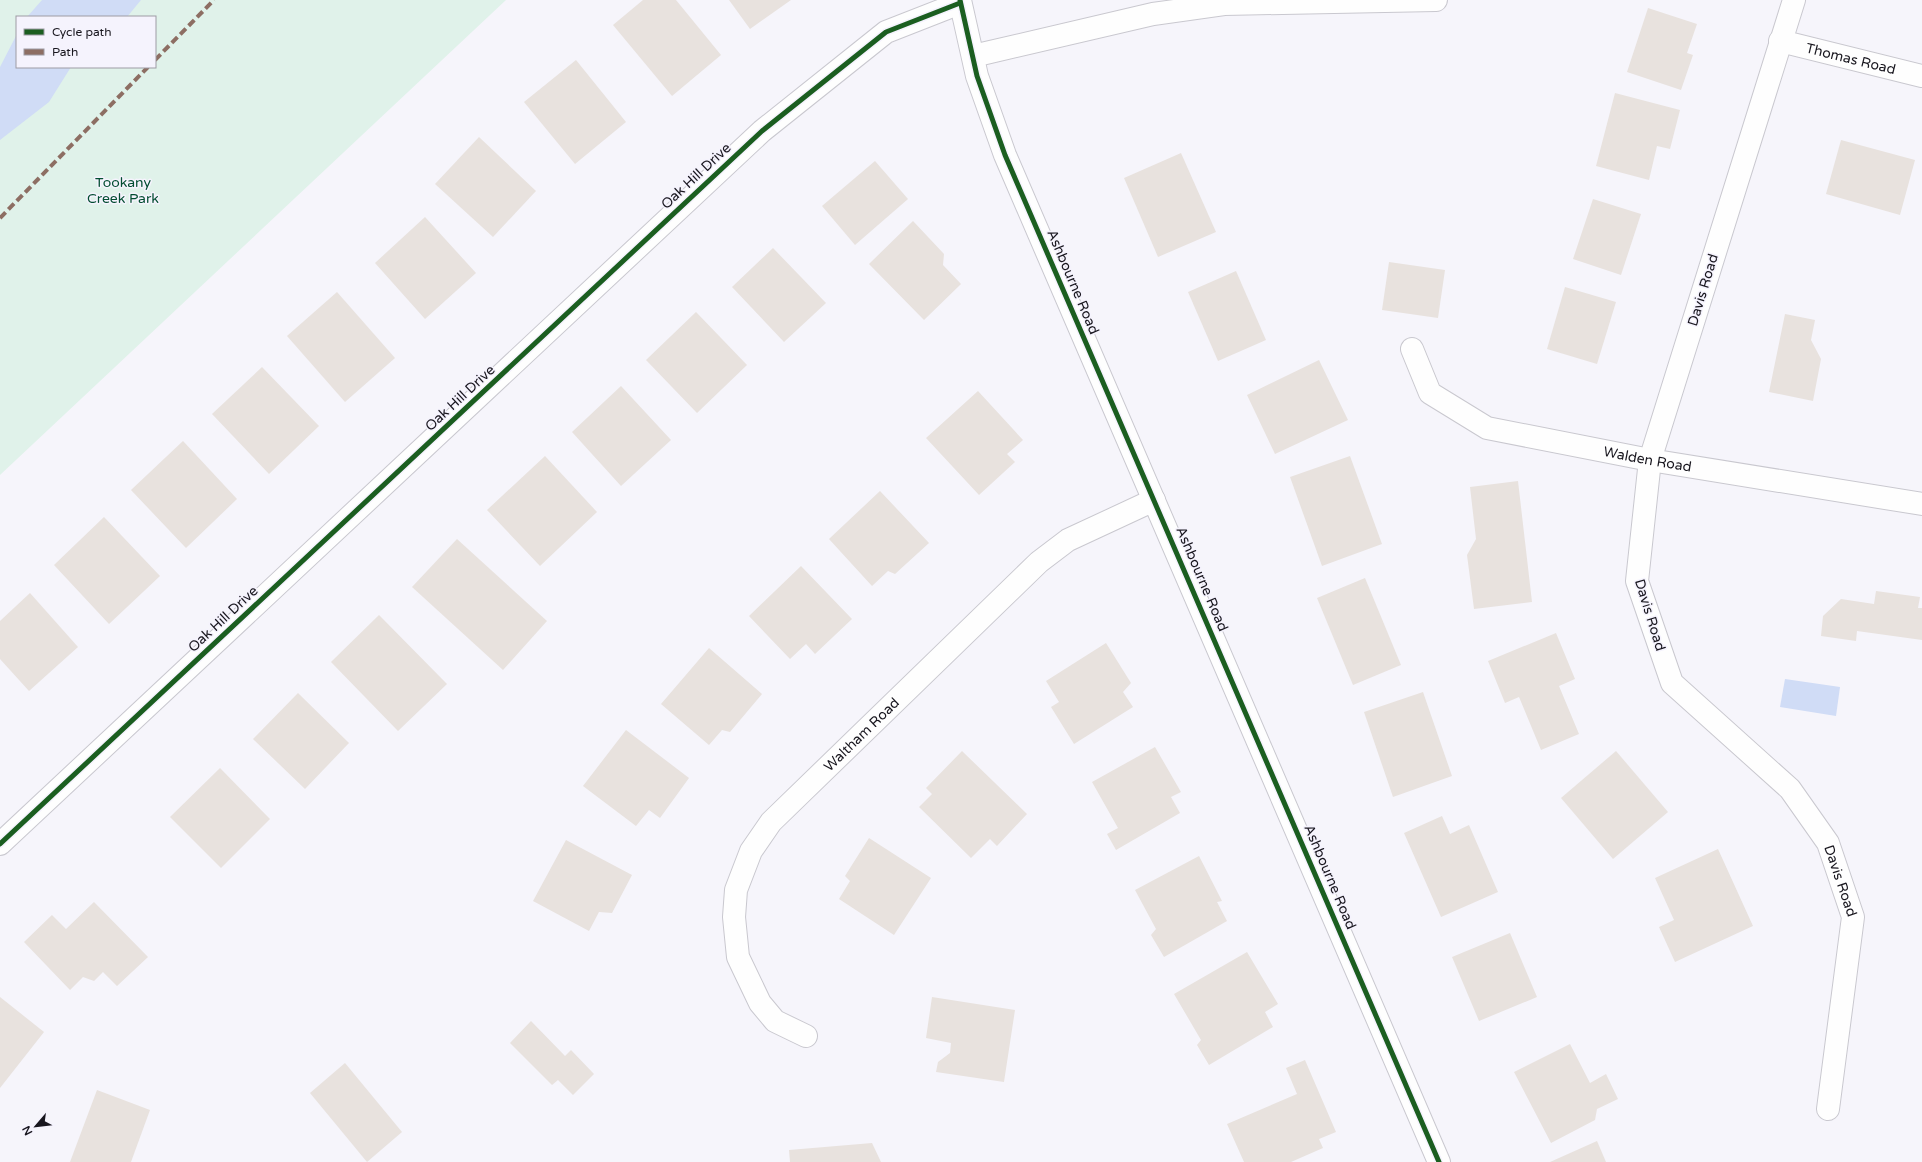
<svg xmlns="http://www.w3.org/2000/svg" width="1922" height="1162" font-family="'Varela Round',sans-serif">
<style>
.green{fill:#e0f2ea;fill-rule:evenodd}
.water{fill:#d0dcf6}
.building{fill:#e8e2de}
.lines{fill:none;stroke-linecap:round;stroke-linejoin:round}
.minor-casing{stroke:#c9c8cf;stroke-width:24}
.minor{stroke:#fefefe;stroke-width:22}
.quiet{stroke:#8d6e63;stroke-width:4;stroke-dasharray:8 4;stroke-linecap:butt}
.cycleway-casing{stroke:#f5f3fd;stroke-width:8}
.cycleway{stroke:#1b5e20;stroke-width:5}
.labels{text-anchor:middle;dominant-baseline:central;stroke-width:3;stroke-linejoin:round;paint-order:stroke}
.street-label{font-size:14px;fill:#18161e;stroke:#f5f3fd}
.park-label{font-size:14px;fill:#024d31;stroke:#f5f3fd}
</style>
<rect width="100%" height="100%" fill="#f6f5fb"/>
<!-- green -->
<path class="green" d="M0,0H506L0,475ZM17,17H155V67H17Z"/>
<!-- water -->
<g class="water">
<polygon points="42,0 141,0 127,17 27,17"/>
<polygon points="17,34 17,67 71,67 49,102 0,140 0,67"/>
<polygon points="1785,679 1840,687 1836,716 1780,707"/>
</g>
<!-- building -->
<g class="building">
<polygon points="643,0 676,0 721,55 672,96 613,25"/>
<polygon points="729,0 791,0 750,29"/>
<polygon points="1648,8 1697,24 1687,53 1693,55 1681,90 1627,72"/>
<polygon points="576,60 626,122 575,164 524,102"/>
<polygon points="1615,93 1680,110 1670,149 1657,146 1649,180 1596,166"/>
<polygon points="479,137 536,191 493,237 435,184"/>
<polygon points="1841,140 1915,160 1900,215 1826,194"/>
<polygon points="1181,153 1216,232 1158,257 1124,178"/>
<polygon points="875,161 908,199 855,245 822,206"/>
<polygon points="1593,199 1641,214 1621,275 1573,259"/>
<polygon points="425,217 476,273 425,319 375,263"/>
<polygon points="913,221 944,254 943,265 961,284 924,320 869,264"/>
<polygon points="773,248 826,303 784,342 732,287"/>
<polygon points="1389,262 1445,270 1438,318 1382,310"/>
<polygon points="1236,271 1266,340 1218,361 1188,292"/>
<polygon points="1565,287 1616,302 1597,364 1547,349"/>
<polygon points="337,292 395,358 345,402 287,336"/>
<polygon points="696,312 747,365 697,413 646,360"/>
<polygon points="1785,314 1815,320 1811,340 1821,359 1813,401 1769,392"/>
<polygon points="1319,360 1348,420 1275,454 1247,395"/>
<polygon points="262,367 319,426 269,474 212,414"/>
<polygon points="621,386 671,440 621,486 572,432"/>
<polygon points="978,391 1023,440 1007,454 1015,462 979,495 926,438"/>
<polygon points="183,441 237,499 186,548 131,490"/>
<polygon points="545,456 597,512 540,566 487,510"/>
<polygon points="1350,456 1382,544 1322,566 1290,477"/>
<polygon points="1518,481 1532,602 1474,609 1467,555 1476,539 1470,487"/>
<polygon points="880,491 929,543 895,574 888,571 872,586 829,539"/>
<polygon points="104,517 160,576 109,624 54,565"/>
<polygon points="457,539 547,621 503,670 412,587"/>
<polygon points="801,566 852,619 815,654 806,644 790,659 749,616"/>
<polygon points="1365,578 1401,665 1353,685 1317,598"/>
<polygon points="1876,591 1920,597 1918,608 1922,608 1922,640 1857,631 1856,641 1821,636 1823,616 1841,599 1874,604"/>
<polygon points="30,593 78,647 29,691 0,659 0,621"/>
<polygon points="379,615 447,684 398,731 331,662"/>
<polygon points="1556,633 1575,679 1559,686 1579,734 1541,750 1519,697 1505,703 1488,661"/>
<polygon points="1106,643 1131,683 1123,692 1133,707 1074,744 1051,707 1059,702 1046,681"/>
<polygon points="709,648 762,694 730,732 722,730 709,745 661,704"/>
<polygon points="1423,692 1452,776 1393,797 1364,712"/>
<polygon points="298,693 349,743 305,789 253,739"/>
<polygon points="626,730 689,778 660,818 649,810 636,826 583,786"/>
<polygon points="1155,747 1181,792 1171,797 1180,813 1116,850 1107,834 1118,828 1092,782"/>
<polygon points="962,751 1027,814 997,846 990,839 971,858 919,807 932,794 926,788"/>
<polygon points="1616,751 1668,812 1613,859 1561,798"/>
<polygon points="220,768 270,819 221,868 170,817"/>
<polygon points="1442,816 1450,834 1469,825 1498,892 1441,917 1404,833"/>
<polygon points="869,838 931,878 894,935 839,899 850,881 845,876"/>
<polygon points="566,840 632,875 612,913 599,912 589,931 533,901"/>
<polygon points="1718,849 1753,926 1675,962 1659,927 1674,920 1655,878"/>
<polygon points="1199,856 1222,901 1217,902 1227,921 1164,957 1151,935 1156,929 1135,890"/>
<polygon points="94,902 148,957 117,986 103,972 94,981 83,977 70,990 24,942 52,915 66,929"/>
<polygon points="1510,933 1537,997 1479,1021 1452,957"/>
<polygon points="1247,952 1278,1004 1265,1012 1273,1027 1209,1065 1197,1045 1201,1040 1174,994"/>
<polygon points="0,997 44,1032 0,1088"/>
<polygon points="932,997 1015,1010 1004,1082 936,1072 938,1062 950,1053 951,1043 926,1038"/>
<polygon points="531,1021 565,1056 571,1050 594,1074 573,1095 558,1080 552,1085 510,1043"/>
<polygon points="1570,1044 1590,1083 1606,1074 1618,1099 1597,1109 1595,1120 1551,1143 1514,1072"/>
<polygon points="1305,1060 1336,1132 1319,1139 1323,1148 1291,1162 1244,1162 1227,1124 1297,1094 1286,1068"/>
<polygon points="345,1063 402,1132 367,1162 310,1093"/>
<polygon points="97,1090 150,1110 131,1162 70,1162"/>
<polygon points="1597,1141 1606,1162 1550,1162"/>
<polygon points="872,1143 881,1162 790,1162 789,1150"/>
</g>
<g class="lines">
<!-- minor casing -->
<g class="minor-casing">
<g id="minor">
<polyline points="960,0 977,76 1005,155 1439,1162"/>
<path id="s1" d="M1794,0L1650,460L1637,581L1672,683L1790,789L1828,843L1853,917L1828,1109"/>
<path id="s2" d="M1780,41L1922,76"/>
<polyline points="973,56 1153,14 1224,4 1436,0"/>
<path id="s3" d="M1412,349L1430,393L1487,428L1650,460L1922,504"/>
<polyline points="0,844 762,131 886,32 960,3"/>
<path id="s4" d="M806,1036L775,1021L760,1003L738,957L734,917L736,890L751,851L771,822L1039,562L1068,540L1154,500"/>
</g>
</g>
<!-- minor -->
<use href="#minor" class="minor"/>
<!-- quiet -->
<g class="quiet">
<polyline points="155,60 214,0"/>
<polyline points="0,218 148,67"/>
</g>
<!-- cycleway casing -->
<g class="cycleway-casing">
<g id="cycleway">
<polyline points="960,0 977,76 1005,155 1439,1162"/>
<polyline points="0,844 762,131 886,32 960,3"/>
</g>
</g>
<!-- cycleway -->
<use href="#cycleway" class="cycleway"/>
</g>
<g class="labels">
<!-- street labels -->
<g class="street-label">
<text stroke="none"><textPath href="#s2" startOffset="73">Thomas Road</textPath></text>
<text transform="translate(696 176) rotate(-43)">Oak Hill Drive</text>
<text transform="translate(1073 282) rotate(67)">Ashbourne Road</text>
<text transform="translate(1703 290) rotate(-73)">Davis Road</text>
<text transform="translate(460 398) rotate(-43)">Oak Hill Drive</text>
<text stroke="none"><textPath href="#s3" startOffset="278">Walden Road</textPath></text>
<text transform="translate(1202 579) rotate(67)">Ashbourne Road</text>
<text transform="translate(1650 615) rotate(73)">Davis Road</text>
<text transform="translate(223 619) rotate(-43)">Oak Hill Drive</text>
<text stroke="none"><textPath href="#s4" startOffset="379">Waltham Road</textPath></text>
<text transform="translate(1330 877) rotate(67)">Ashbourne Road</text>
<text stroke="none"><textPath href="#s1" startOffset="976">Davis Road</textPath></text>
</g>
<!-- park labels -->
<g class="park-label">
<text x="123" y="182">Tookany<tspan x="123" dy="16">Creek Park</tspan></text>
</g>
</g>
<!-- legend -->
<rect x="16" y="16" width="140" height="52" fill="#f5f3fd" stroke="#9d9ba4"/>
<rect x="24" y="29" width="20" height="6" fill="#1b5e20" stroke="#9d9ba4"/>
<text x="52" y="36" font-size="12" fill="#18161e">Cycle path</text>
<rect x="24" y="49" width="20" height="6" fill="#8d6e63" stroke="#9d9ba4"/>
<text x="52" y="56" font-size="12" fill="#18161e">Path</text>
<!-- north arrow -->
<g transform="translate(36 1126) rotate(242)" stroke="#f5f3fd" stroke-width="3" paint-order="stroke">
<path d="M0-3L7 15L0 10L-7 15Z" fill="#18161e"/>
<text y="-6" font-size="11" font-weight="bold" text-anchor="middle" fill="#18161e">N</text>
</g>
</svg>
